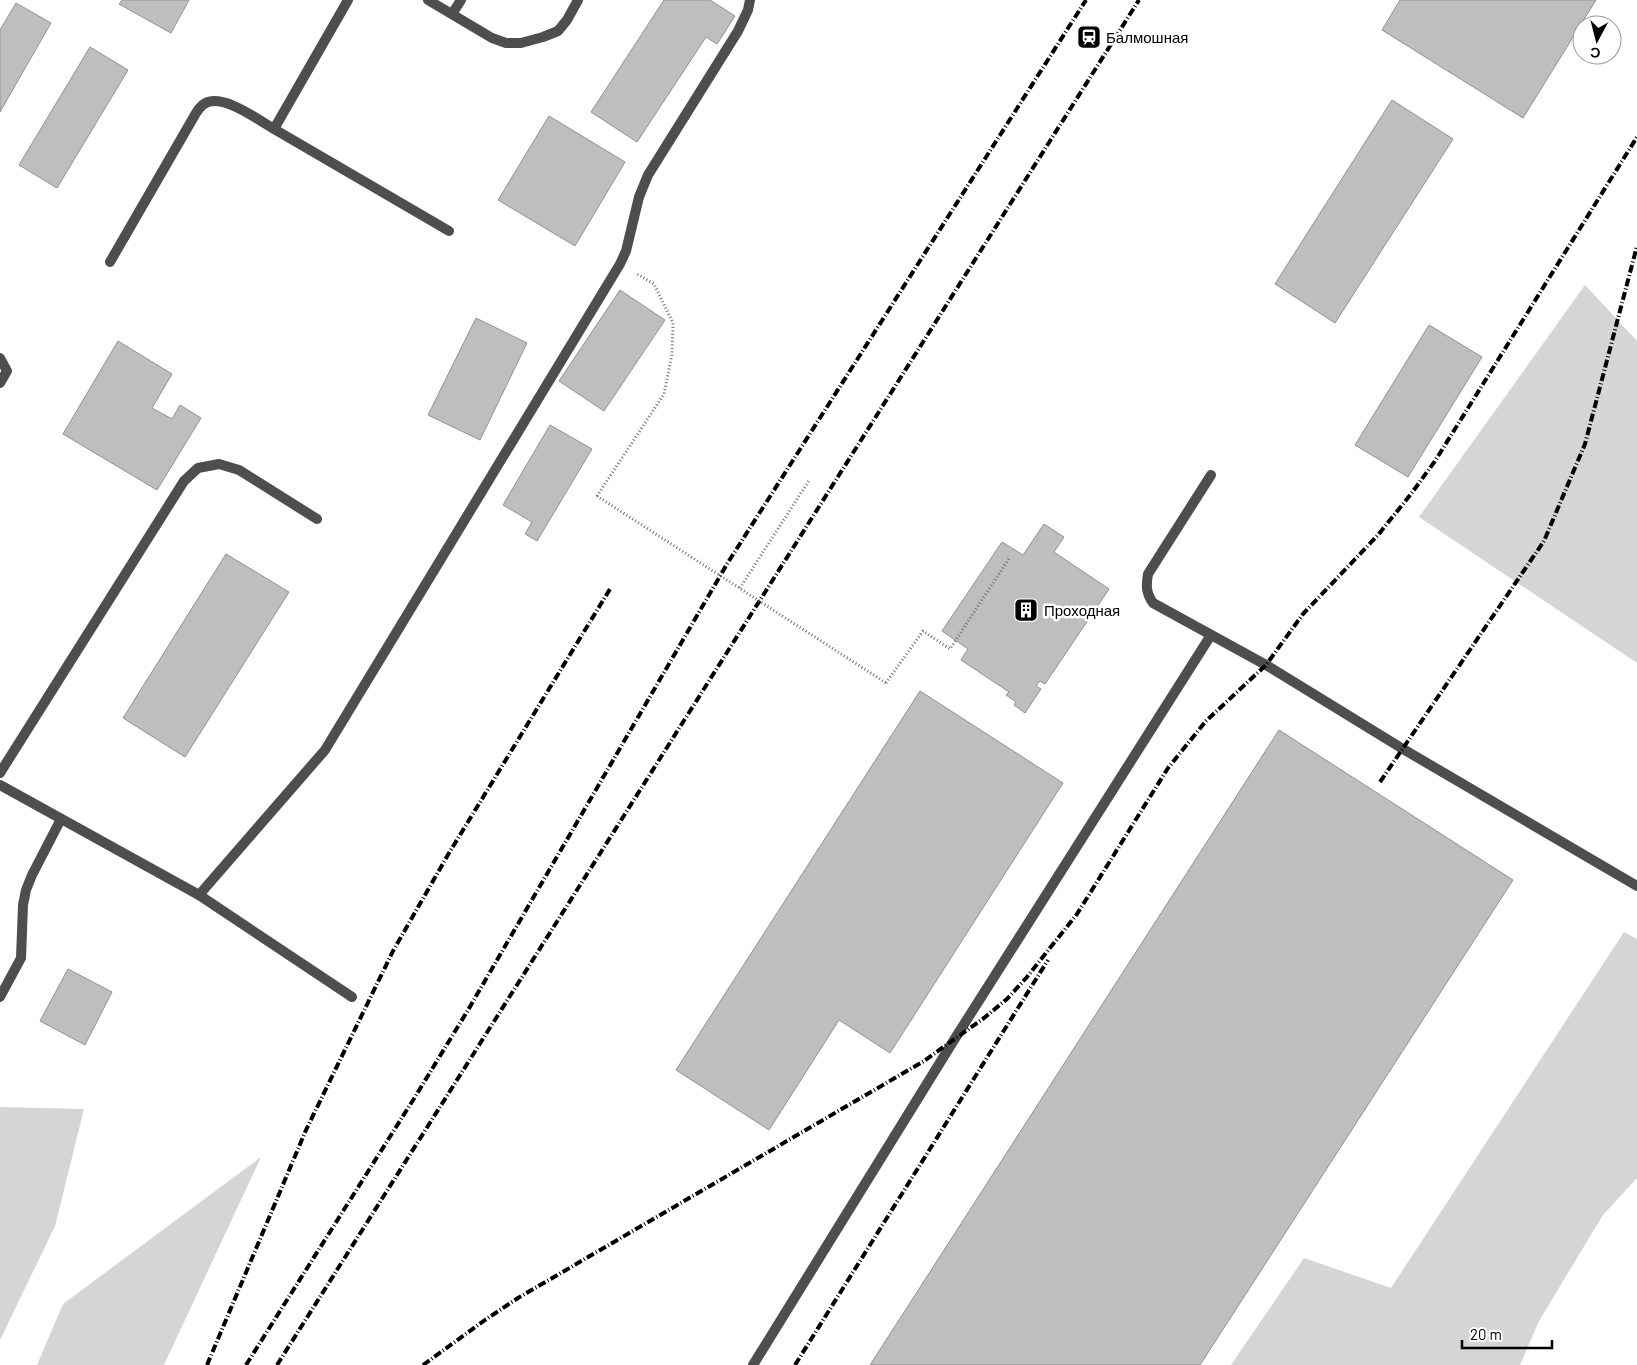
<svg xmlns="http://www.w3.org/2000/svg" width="1637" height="1365" font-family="Barlow,sans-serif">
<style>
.green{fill:#d5d5d5}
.building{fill:#bebebe;stroke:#929292}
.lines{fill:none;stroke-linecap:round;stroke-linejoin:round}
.path{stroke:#707070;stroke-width:3;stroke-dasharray:1 2.5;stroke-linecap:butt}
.service{stroke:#4e4e4e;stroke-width:10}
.rail{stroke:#000;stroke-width:4;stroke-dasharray:8 2.5 1 2.5;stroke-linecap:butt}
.path-bridge{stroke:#707070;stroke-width:3;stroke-dasharray:1 2.5;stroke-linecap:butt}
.labels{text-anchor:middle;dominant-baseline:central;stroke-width:5;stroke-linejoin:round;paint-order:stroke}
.poi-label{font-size:15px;fill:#000;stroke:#fff;text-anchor:start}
</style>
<rect width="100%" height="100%" fill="#fff"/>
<!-- green -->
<g class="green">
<polygon points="1585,285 1637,341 1637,663 1419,517"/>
<polygon points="1624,932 1637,939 1637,1178 1603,1215 1539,1321 1520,1365 1231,1365 1304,1258 1391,1288"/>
<polygon points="0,1107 84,1109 55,1226 0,1340"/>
<polygon points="261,1157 164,1365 37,1365 63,1304"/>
</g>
<!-- building -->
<g class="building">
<polygon points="122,0 189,0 171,33 119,4"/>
<polygon points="664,0 710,0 735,16 717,44 706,37 637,142 591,112"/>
<polygon points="1400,0 1596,0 1523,118 1382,30"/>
<polygon points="16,3 51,23 0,112 0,30"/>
<polygon points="90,47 128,70 57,188 19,165"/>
<polygon points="1392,100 1453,139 1335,323 1275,284"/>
<polygon points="549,116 625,162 575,246 498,200"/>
<polygon points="620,290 665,320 604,411 559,381"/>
<polygon points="476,318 527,343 480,440 428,415"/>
<polygon points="1429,325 1482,357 1408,477 1355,445"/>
<polygon points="118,341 172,374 152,408 172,419 180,405 201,418 157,490 63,434"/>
<polygon points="550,425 592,449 537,541 525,534 532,522 503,505"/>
<polygon points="1044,524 1064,537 1054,552 1109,589 1045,684 1040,681 1036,686 1041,689 1025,713 1014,705 1016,702 1006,695 1009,692 961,660 968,649 942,631 1002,542 1023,555"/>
<polygon points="226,554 289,592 185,757 123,718"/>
<polygon points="920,691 1063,783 890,1053 839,1020 769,1130 676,1070"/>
<polygon points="1279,730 1513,880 1200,1365 870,1365"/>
<polygon points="68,969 112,992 85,1045 40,1021"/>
</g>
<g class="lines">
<!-- path -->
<g class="path">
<polyline points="597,496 664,394 672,354 673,323 654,284 637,274"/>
<polyline points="740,588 810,479"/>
<polyline points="886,683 923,631 950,649 1010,557"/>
</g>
<!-- service -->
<g class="service">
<polyline points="348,0 274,129 449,231"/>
<polyline points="428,0 492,38 506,43 521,43 543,37 558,31 567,20 578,0"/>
<polyline points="452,14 461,0"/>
<path d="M110,262L196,113C198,110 201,106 204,104C222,92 258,120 274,129"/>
<polyline points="0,358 7,371 0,383"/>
<path d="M1211,475L1148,574C1146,586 1146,593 1153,603L1266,665L1403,749L1637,886"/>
<polyline points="0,773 184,481 198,468 219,464 239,470 317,519"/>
<polyline points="0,785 199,895 352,997"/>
<polyline points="199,895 325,750 620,264 626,251 639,197 648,175 738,31 748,10 750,0"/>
<polyline points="0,997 21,958 23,905 26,890 32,875 61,819"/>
<polyline points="753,1365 954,1040 1211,635"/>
</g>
<!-- rail -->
<g class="rail">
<polyline points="1380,782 1544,541 1585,444 1637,246"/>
<polyline points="207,1365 306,1130 393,951 449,853 610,589"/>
<polyline points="246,1365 415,1097 468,1010 727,564 1086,0"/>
<polyline points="277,1365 1139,0"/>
<polyline points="423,1365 485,1320 518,1298 924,1061 984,1018 1007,999 1027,977 1077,914 1168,768 1206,721 1266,665 1303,614 1378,535 1411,494 1435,461 1637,137"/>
<polyline points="795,1365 1048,960"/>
</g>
<!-- path-bridge -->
<polyline class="path-bridge" points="597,496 886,683"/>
</g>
<!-- icons -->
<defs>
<g id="station-square" transform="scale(1.25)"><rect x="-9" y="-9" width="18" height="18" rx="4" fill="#000" stroke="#fff"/><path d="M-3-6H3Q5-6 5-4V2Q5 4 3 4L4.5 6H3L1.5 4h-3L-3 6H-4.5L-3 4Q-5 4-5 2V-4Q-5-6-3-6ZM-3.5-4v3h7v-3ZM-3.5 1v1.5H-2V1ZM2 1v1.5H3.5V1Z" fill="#fff"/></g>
<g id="building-square" transform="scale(1.25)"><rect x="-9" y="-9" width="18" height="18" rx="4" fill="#000" stroke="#fff"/><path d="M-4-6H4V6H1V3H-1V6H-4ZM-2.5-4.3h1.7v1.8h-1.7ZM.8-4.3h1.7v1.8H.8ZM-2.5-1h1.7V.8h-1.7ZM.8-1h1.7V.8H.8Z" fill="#fff"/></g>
</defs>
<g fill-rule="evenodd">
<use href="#station-square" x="1089" y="37"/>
<use href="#building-square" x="1026" y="610"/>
</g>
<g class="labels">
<!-- poi labels -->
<g class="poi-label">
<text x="1106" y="37">Балмошная</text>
<text x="1044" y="610">Проходная</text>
</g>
</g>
<!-- north arrow -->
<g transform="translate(1597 40) rotate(187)"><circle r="24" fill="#ffffff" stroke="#999999"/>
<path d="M0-4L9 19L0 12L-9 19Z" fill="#000000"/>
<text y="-8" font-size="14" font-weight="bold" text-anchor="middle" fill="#000000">С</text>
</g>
<!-- scale -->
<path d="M1462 1340v8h90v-8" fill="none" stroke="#000000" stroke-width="2.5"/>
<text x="1470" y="1340" font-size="15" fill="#000000" stroke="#ffffff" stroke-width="4" paint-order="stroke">20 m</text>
</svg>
